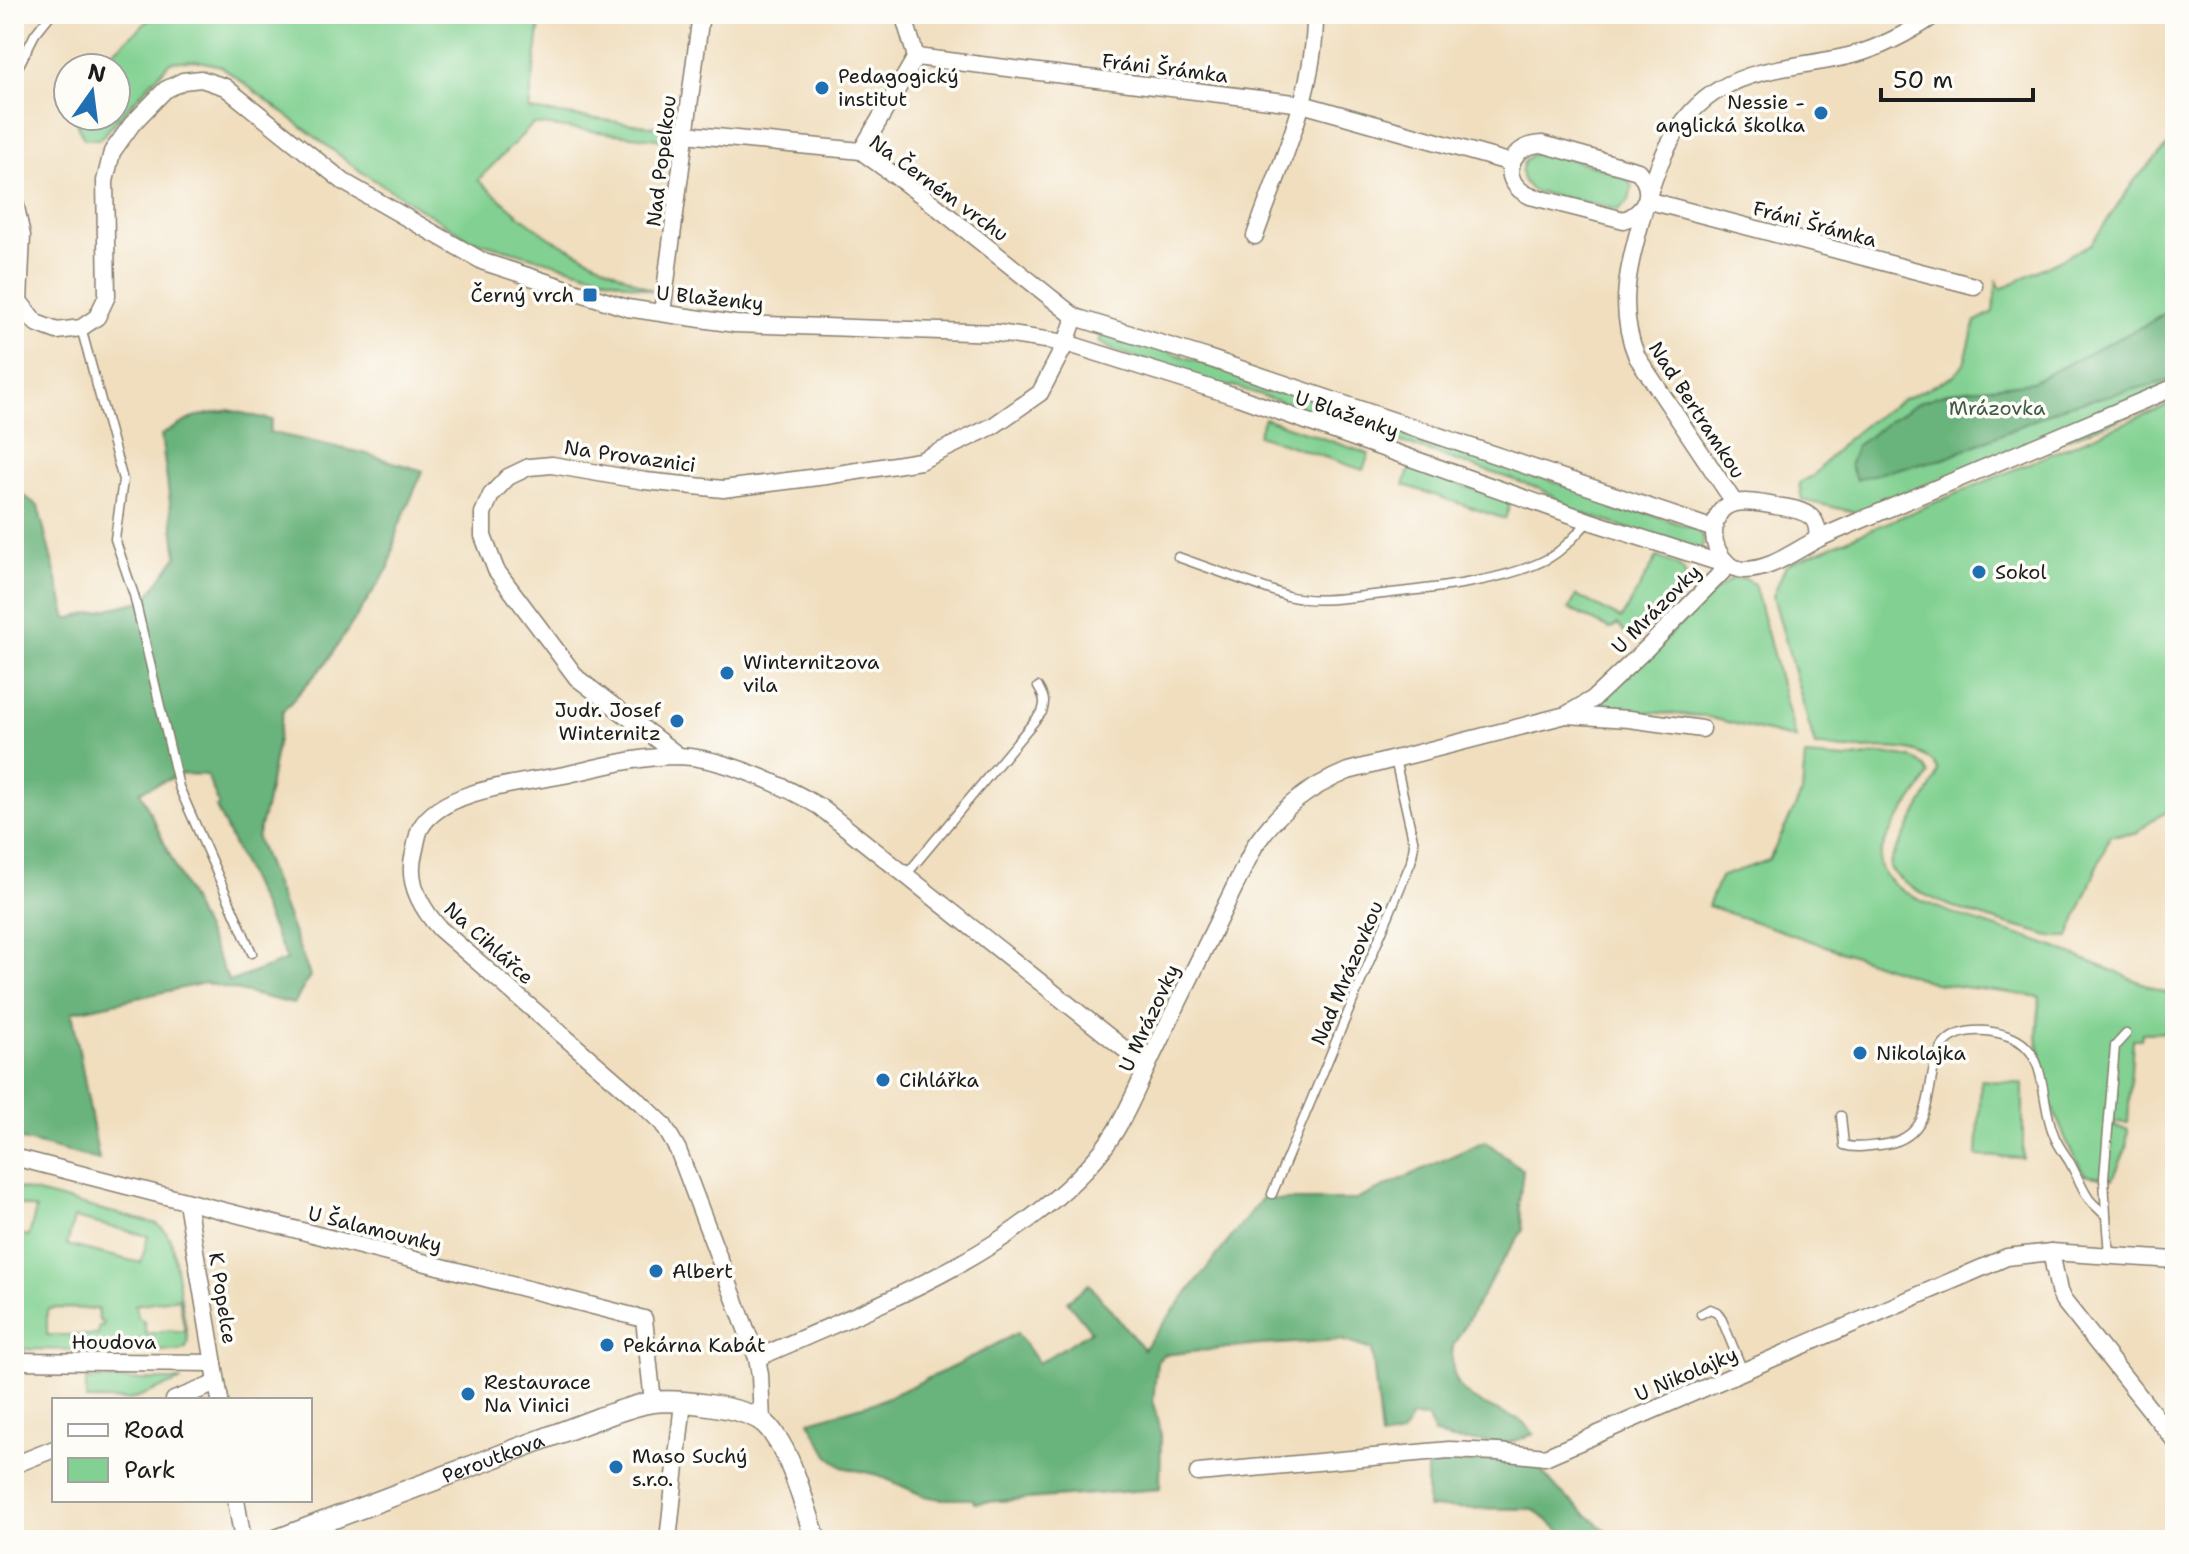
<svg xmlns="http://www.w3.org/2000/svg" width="2189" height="1554" font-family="'Shantell Sans',sans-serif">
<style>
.green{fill:#82d192;stroke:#4f7657;stroke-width:2;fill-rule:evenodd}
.forest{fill:#69b37c;stroke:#42684c;stroke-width:2;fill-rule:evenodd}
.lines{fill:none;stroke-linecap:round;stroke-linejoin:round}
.service-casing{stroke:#867d6d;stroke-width:11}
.minor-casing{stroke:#867d6d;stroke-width:19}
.tertiary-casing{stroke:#867d6d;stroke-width:23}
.service{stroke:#fff;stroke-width:8}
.minor{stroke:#fff;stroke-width:16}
.tertiary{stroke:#fff;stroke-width:20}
.poi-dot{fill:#1f6fb2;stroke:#fdfcf7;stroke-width:3}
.labels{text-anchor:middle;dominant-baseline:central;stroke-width:7;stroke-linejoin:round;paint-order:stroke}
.street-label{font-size:20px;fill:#1c1c1c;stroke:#fdfcf7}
.poi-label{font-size:20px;fill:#1c1c1c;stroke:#fdfcf7;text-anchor:start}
.park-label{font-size:20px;fill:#405b45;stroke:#fdfcf7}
</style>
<rect width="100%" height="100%" fill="#fdfcf7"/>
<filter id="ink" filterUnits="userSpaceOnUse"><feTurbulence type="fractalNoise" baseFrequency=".0125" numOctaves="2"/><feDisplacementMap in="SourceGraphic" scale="16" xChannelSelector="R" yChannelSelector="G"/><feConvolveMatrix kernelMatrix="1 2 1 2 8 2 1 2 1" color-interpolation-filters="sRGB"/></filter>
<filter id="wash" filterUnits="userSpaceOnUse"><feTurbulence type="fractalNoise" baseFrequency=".006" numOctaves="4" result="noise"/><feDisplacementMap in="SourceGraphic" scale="32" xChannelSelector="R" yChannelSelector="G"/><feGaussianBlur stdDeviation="1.8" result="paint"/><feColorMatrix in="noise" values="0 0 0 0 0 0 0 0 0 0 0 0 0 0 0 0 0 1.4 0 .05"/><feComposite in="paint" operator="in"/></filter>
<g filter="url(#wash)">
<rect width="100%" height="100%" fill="#f0debe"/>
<!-- green -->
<g class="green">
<polygon points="156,14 286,14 292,19 295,14 541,14 529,110 673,129 672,141 533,124 478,180 520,216 550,238 653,291 469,239 363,173 221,66 194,60 170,62 100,139 84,139 77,124 80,116 116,116 116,68 99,68 102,61"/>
<polygon points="2175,138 2175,399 1883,506 1854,512 1802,500 1799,483 1813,476 1843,443 1867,423 1902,400 1954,376 1964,363 1976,321 1993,312 1997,281 2001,289 2091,244 2135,180"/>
<path d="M1541,151L1622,174L1632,186L1629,201L1618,210L1533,191C1515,178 1519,157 1541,151Z"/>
<polygon points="1111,332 1698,530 1704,539 1702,548 1696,552 1576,511 1541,489 1234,386 1225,387 1113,350 1099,342 1103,333"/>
<path d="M2175,402V808L2153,819L2136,834L2110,835L2069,937H2054C2013,925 1912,903 1890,868L1891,860L1936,779L1938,770C1923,740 1875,750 1846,749C1835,749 1825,745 1815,746L1773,596L1786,565Z"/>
<polygon points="1264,418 1369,454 1363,470 1258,435"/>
<polygon points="1410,468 1511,502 1505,519 1404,485"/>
<path d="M1657,557C1669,562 1686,565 1686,579L1632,641L1618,624L1610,629L1569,609L1577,595L1621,619Z"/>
<polygon points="1731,579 1745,579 1754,584 1796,739 1703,716 1630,711 1601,712 1595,707 1712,594"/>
<path d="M1882,754C1901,757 1922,754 1929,775C1917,797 1877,840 1880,864C1881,874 1894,886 1903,891C1939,912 1993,926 2034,940C2082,957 2128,977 2175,997V1032L2142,1033L2141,1039H2133L2128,1123L2115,1122L2114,1127L2128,1129L2126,1149L2113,1179L2084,1174L2071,1151L2050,1103L2037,1036L2040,997L1934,983L1708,906L1720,877L1769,860L1802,793L1805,756L1846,759Z"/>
<polygon points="1981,1080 2023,1084 2023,1158 1977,1156"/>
<path d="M14,1187L157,1224C165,1229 169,1235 172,1244L188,1341L186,1348L179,1351L14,1349V1233L29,1236L36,1209L14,1203ZM74,1218L148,1236L141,1263L67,1245ZM179,1298L185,1331L176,1332L171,1330L146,1334L144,1321L138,1317L135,1305ZM54,1308L98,1309L99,1321L103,1322V1326H99L98,1335H47V1310Z"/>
<polygon points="86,1380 182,1380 130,1400 86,1400"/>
</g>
<!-- forest -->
<g class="forest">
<polygon points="2175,307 2175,379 2066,406 1944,459 1895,469 1856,480 1850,464 1856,446 1892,419 1920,402 1949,392 2032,382 2149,323"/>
<path d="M229,410L272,420L269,432L363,453L423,471L397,530L389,567L326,663L283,711L266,805L257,838L310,976L294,1004L205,983L72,1012L99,1160L14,1138V488L38,506L67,619L145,600L177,556L161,435L194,417ZM182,774L207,775L219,805L216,807L287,960L229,982L140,791Z"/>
<path d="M1485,1141L1523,1170L1519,1204L1523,1230L1496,1271L1453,1346C1447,1389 1468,1399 1503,1413C1508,1416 1516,1417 1520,1420C1525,1424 1530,1430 1534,1434L1509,1443L1451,1440L1433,1433L1428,1418L1411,1417C1404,1435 1402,1437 1381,1438L1372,1350L1341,1340L1246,1346L1163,1355L1157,1362L1153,1401L1161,1435L1160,1489L974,1503L973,1499H941L924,1496L878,1475L842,1467L828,1455L809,1421L877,1402L957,1365L1017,1333L1038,1363L1091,1331L1067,1301L1089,1284L1143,1349L1264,1196L1275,1200H1356Z"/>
<polygon points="1499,1459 1538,1467 1559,1491 1617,1540 1572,1540 1533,1509 1427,1508 1427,1465"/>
</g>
</g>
<g filter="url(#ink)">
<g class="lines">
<!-- service casing -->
<g class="service-casing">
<g id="service">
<polyline points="14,75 35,34 51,14"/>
<polyline points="81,328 123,480 115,539 134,595 179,787 252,953"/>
<path d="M1178,557L1287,596C1315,603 1345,598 1373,595C1425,589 1503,583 1549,558C1565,549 1576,534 1589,521"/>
<path d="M906,875L1042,712C1046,702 1044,697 1038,687"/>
<path d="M1841,1116L1844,1145C1855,1149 1868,1146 1880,1145C1960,1137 1903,1036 1973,1031C1985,1030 1997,1032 2008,1036C2050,1049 2039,1102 2054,1135C2057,1144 2064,1153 2069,1161C2076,1173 2081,1187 2089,1199C2094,1205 2101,1211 2106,1216L2109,1255"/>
<polyline points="1272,1194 1411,862 1414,844 1395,759"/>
<polyline points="2106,1215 2104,1178 2115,1046 2126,1034"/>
<polyline points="1701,1314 1710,1309 1717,1312 1722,1320 1743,1371"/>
</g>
</g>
<!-- minor casing -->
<g class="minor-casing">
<g id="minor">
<polyline points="903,14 916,57"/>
<polyline points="916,57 1302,104 1512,163"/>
<polyline points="685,134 861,151 927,199 1075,317 1208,358 1714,529"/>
<path d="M1542,144L1638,171C1655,191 1647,211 1624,220L1530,196C1498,182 1507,145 1542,144Z"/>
<polyline points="861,151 916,57"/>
<path d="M14,197L22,236L19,301L36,323L57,331L81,328L97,317L107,296L105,181L112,152L132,124L165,90L183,81L201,79L225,87L344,182L484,262L627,308L735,324L998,333L1066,343L1238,397L1589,521L1742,570C1770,571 1794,551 1818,539C1831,533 1845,527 1859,521L2175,387"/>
<polyline points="1646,200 1974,286"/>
<path d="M1255,236C1280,164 1316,91 1315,14"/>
<polyline points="662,313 701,14"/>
<path d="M1734,502L1637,357C1617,309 1628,270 1641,221C1654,172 1673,116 1720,89C1764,63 1819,67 1866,51C1887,44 1919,27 1936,14"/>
<path d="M1729,565C1719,556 1714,546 1714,533C1716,494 1748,501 1776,506C1787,508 1802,509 1811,517C1818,523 1818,531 1817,539"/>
<polyline points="1567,715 1629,719 1702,729"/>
<polyline points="679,756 577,678 496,570 483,536 483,513 491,495 508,477 529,467 552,465 645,481 723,489 826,476 920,461 993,426 1040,393 1066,343 1075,317"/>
<polyline points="14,1157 644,1319 653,1402"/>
<polyline points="187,1202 220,1400"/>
<polyline points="2051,1252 2059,1291 2063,1300 2175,1441"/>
<path d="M757,1358C871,1308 1011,1256 1095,1159C1124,1126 1137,1086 1156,1048C1189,980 1222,913 1255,845C1280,809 1307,788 1348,771L1566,715L1593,699L1647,648L1729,565"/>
<polyline points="14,1361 214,1363"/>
<polyline points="174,1400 217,1383"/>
<path d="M762,1421L760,1375L757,1358L678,1150L663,1124L641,1103L440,929C421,908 406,882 414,853C416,845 417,836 420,829C441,789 524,783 564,775C601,767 640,756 678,756C721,757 784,785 820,807L1147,1067"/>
<polyline points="14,1465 54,1449"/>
<polyline points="1198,1473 1449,1450 1498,1452 1545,1457 2007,1257 2051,1252 2175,1260"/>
<polyline points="236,1500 243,1540"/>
<polyline points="668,1540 683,1402"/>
</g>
</g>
<!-- tertiary casing -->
<g class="tertiary-casing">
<g id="tertiary">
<path id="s1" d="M276,1540L599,1418C617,1412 635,1405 653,1402C677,1399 745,1407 763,1422C767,1425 772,1431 775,1436C794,1462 805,1509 816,1540"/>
</g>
</g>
<!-- service -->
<use href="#service" class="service"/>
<!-- minor -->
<use href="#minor" class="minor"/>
<!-- tertiary -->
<use href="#tertiary" class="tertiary"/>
</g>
</g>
<!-- markers -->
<g class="poi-dot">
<circle cx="822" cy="88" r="8"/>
<circle cx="1821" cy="113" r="8"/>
<rect x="582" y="287" width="16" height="16" rx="4"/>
<circle cx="1979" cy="572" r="8"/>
<circle cx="727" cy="673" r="8"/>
<circle cx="677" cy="721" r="8"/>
<circle cx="1860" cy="1053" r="8"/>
<circle cx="883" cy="1080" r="8"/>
<circle cx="656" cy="1271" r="8"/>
<circle cx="607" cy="1345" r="8"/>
<circle cx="468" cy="1394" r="8"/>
<circle cx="616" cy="1467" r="8"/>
</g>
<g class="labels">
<!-- street labels -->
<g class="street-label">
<text transform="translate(1165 68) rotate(7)">Fráni Šrámka</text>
<text transform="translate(661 161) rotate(-83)">Nad Popelkou</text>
<text transform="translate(939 188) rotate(36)">Na Černém vrchu</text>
<text transform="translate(1815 224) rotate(15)">Fráni Šrámka</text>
<text transform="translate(710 298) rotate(6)">U Blaženky</text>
<text transform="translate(1697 410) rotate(57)">Nad Bertramkou</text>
<text transform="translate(1347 414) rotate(19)">U Blaženky</text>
<text transform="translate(630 456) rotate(8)">Na Provaznici</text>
<text transform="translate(1656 609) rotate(-45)">U Mrázovky</text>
<text transform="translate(489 943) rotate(42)">Na Cihlářce</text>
<text transform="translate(1347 973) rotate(-67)">Nad Mrázovkou</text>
<text transform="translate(1149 1018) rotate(-65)">U Mrázovky</text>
<text transform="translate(375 1229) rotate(14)">U Šalamounky</text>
<text transform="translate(223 1298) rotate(81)">K Popelce</text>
<text x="114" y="1342">Houdova</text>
<text transform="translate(1686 1374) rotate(-23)">U Nikolajky</text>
<text stroke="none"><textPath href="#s1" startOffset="232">Peroutkova</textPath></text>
</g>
<!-- poi labels -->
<g class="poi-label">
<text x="838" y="76">Pedagogický<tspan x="838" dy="23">institut</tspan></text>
<text x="1805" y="102" text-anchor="end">Nessie -<tspan x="1805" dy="23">anglická školka</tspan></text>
<text x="574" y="295" text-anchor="end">Černý vrch</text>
<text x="1995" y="572">Sokol</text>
<text x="743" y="662">Winternitzova<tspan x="743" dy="23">vila</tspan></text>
<text x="661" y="710" text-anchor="end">Judr. Josef<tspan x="661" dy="23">Winternitz</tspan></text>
<text x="1876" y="1053">Nikolajka</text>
<text x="899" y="1080">Cihlářka</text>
<text x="672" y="1271">Albert</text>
<text x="623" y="1345">Pekárna Kabát</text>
<text x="484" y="1382">Restaurace<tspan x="484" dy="23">Na Vinici</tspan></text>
<text x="632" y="1456">Maso Suchý<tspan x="632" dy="23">s.r.o.</tspan></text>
</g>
<!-- park labels -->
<g class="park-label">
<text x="1997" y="408">Mrázovka</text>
</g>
</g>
<!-- margin -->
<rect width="2189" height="1554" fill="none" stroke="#fdfcf7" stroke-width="48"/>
<!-- legend -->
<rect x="52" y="1398" width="260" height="104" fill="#fdfcf7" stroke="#a3a29f" stroke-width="2"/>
<rect x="68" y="1424" width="40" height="12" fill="#ffffff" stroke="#a3a29f" stroke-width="2"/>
<text x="124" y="1438" font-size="24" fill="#1c1c1c">Road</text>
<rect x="68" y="1458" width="40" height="24" fill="#82d192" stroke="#a3a29f" stroke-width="2"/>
<text x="124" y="1478" font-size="24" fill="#1c1c1c">Park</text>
<!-- north arrow -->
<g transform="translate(92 92) rotate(14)"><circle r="38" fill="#fdfcf7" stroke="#a3a29f" stroke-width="2"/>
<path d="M0-6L14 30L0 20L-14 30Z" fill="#1f6fb2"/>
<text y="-12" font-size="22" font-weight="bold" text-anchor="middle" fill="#1c1c1c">N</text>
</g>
<!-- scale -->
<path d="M1881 88v12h152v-12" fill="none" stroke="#1c1c1c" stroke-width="4"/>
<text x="1893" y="88" font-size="24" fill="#1c1c1c" stroke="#fdfcf7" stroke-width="6" paint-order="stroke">50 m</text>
</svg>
